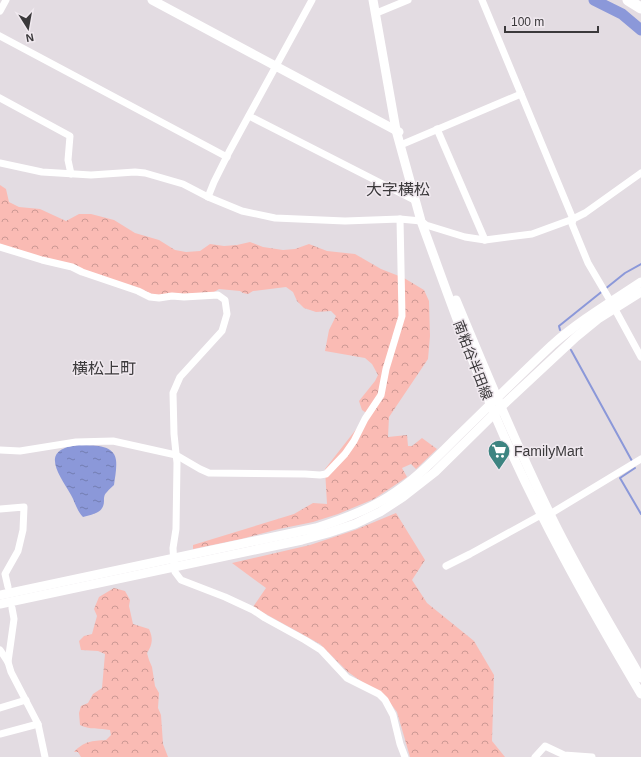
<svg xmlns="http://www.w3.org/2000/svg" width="641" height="757" font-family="Arial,'Noto Sans JP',sans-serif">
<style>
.forest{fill:url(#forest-crowns)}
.water{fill:url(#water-ripples)}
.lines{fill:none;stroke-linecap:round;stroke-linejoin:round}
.stream{stroke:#8b98d9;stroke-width:2}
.river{stroke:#8b98d9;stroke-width:11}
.street{stroke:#fff;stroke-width:7}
.secondary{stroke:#fff;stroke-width:9}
.primary{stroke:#fff;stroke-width:11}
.labels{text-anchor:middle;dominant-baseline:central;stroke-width:3;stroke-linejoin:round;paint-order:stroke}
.street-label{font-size:14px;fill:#3b393b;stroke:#f0e9ef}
.poi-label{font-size:14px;fill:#3b393b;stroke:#f0e9ef;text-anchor:start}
.quarter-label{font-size:16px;fill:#3b393b;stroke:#f0e9ef}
</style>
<defs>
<pattern id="forest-crowns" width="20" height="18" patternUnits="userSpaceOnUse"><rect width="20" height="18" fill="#fabbb4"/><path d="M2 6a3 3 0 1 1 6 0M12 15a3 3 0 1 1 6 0" fill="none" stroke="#cc9994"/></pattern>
<pattern id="water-ripples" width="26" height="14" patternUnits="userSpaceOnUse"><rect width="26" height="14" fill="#8b98d9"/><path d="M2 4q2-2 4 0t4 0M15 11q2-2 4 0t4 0" fill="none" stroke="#737db1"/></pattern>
</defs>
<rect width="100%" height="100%" fill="#e3dce2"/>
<!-- forest -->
<g class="forest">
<polygon points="0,185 6,189 9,202 19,207 40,209 66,221 79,214 91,214 114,220 135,233 159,240 175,250 186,252 200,251 210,244 224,246 237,245 250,242 263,247 283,250 295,249 309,244 327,251 355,254 381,269 404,278 424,290 429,301 430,336 428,359 389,417 388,437 407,435 408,446 412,446 422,438 437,449 416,469 411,464 402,468 407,477 374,499 338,514 313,522 279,529 241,539 193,549 193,545 294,514 313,503 327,504 325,469 368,414 362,410 359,401 375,381 378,375 372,364 365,358 325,351 329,330 336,316 331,311 316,312 304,308 297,301 293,292 286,287 253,291 248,294 243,293 240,291 219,289 214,292 159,296 149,293 0,244"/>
<polygon points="396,513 425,560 412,580 427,603 474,641 494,675 492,741 505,757 410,757 397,712 388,700 348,672 320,644 253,607 266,588 232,563 310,545 355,530"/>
<path d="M114,588L125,591L130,600L129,606L133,624L149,629C153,638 153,644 147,653L149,660L152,667L155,686L159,693L158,708L161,715L163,744L168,757H81L78,752H74C84,741 92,741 106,740L111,735L110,730C100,728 89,730 80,725L79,713L81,706L88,703L93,694L102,688L105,654L98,651L81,650L79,641L84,636L92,634L97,616L94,609L99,597Z"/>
</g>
<!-- water -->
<path class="water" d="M79,445C91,446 114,443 116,460C117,468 115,477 114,485C112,487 109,489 107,492C104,495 104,497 104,501C104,513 93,514 83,517C77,511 75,502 71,495C58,473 39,449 79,445Z"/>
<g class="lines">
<!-- stream -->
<g class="stream">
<polyline points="560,330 559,326 625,273 641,264"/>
<polyline points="571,350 632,461"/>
<polyline points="635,468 620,478 641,514"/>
</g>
<!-- river -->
<polyline class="river" points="594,0 622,14 641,30"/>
<!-- street -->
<g class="street">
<polyline points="482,0 573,219 572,224 588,263 611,302 641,357"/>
<polyline points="0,11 6,0"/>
<polyline points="379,12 408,0"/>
<polyline points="0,36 227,157"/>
<polyline points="0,98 70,136 68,160 71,174"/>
<polyline points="249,116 414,200"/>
<polyline points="437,129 485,240"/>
<polyline points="403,144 521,94"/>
<polyline points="0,163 42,172 91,175 135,172 145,173 183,184 208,197 242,211 275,218 345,221 400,219 421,221 426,225 465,237 485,240 532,234 573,219 585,213 641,173"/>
<polyline points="208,197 214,182 229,152 312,0"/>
<polyline points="0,247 42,260 72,267 82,272 138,291 150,297 159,298 172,296 184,297 218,295 225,300 227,314 222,331 180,377 173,393 174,434 177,463 176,529 173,548 174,566 175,572 181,580 225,597 253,610 265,618 305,640 321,650 347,678 379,694 385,700 393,715 400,744 405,757"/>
<polyline points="0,450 20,451 76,442 113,441 176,455 200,469 209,473 305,474 320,475 326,474 345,454 354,441 365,419 381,395 386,369 402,316 400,219"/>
<polyline points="0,509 24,507 23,530 18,551 5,574 8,587"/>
<polyline points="550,514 641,459"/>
<polyline points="446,566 470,554 541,515"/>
<polyline points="0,650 8,662 11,672 38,724 45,757"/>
<polyline points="8,662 14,619 12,608"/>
<polyline points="0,708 26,700"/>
<polyline points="0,734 38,724"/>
<polyline points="535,757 545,746 564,755 592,757"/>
</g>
<!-- secondary -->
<g class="secondary">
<polyline points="152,0 399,132"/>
<path d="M373,0L396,130L421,221C445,286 467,350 494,413C535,510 587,603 641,694"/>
<path d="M456,300C486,372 516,444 550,514C577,570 610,624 641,678"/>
<path d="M0,595L316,528C341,520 366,511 388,497C414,481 435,459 456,438C488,407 520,375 552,345C579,321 611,302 641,282"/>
<polyline points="0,604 302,540 328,533 355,524 380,512 403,497 435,472 502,406 576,337 598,319 641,292"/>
</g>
<!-- primary -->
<polyline class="primary" points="628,0 641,8"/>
</g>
<!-- icons -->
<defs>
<g id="supermarket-pin" transform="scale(1.15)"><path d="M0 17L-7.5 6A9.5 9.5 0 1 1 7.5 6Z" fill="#3d8481" stroke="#f0e9ef"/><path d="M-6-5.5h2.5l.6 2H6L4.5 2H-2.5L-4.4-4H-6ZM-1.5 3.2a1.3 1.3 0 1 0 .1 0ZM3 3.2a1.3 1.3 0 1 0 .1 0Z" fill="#fff"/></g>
</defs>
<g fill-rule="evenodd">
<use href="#supermarket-pin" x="499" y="451"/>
</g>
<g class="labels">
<!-- street labels -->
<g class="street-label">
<text transform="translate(473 360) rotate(69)">南粕谷半田線</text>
</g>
<!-- poi labels -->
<g class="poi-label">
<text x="514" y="451">FamilyMart</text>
</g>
<!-- quarter labels -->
<g class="quarter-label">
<text x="398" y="189">大字横松</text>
<text x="104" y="368">横松上町</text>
</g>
</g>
<!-- north arrow -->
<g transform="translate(28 28) rotate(169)" stroke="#f0e9ef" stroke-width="3" paint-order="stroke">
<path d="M0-3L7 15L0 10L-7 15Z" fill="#3b393b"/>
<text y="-6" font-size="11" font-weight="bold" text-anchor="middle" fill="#3b393b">N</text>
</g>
<!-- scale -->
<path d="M505 26v6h93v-6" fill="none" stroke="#3b393b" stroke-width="2"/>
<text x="511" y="26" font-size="12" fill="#3b393b" stroke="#f0e9ef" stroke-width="3" paint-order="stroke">100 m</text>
</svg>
